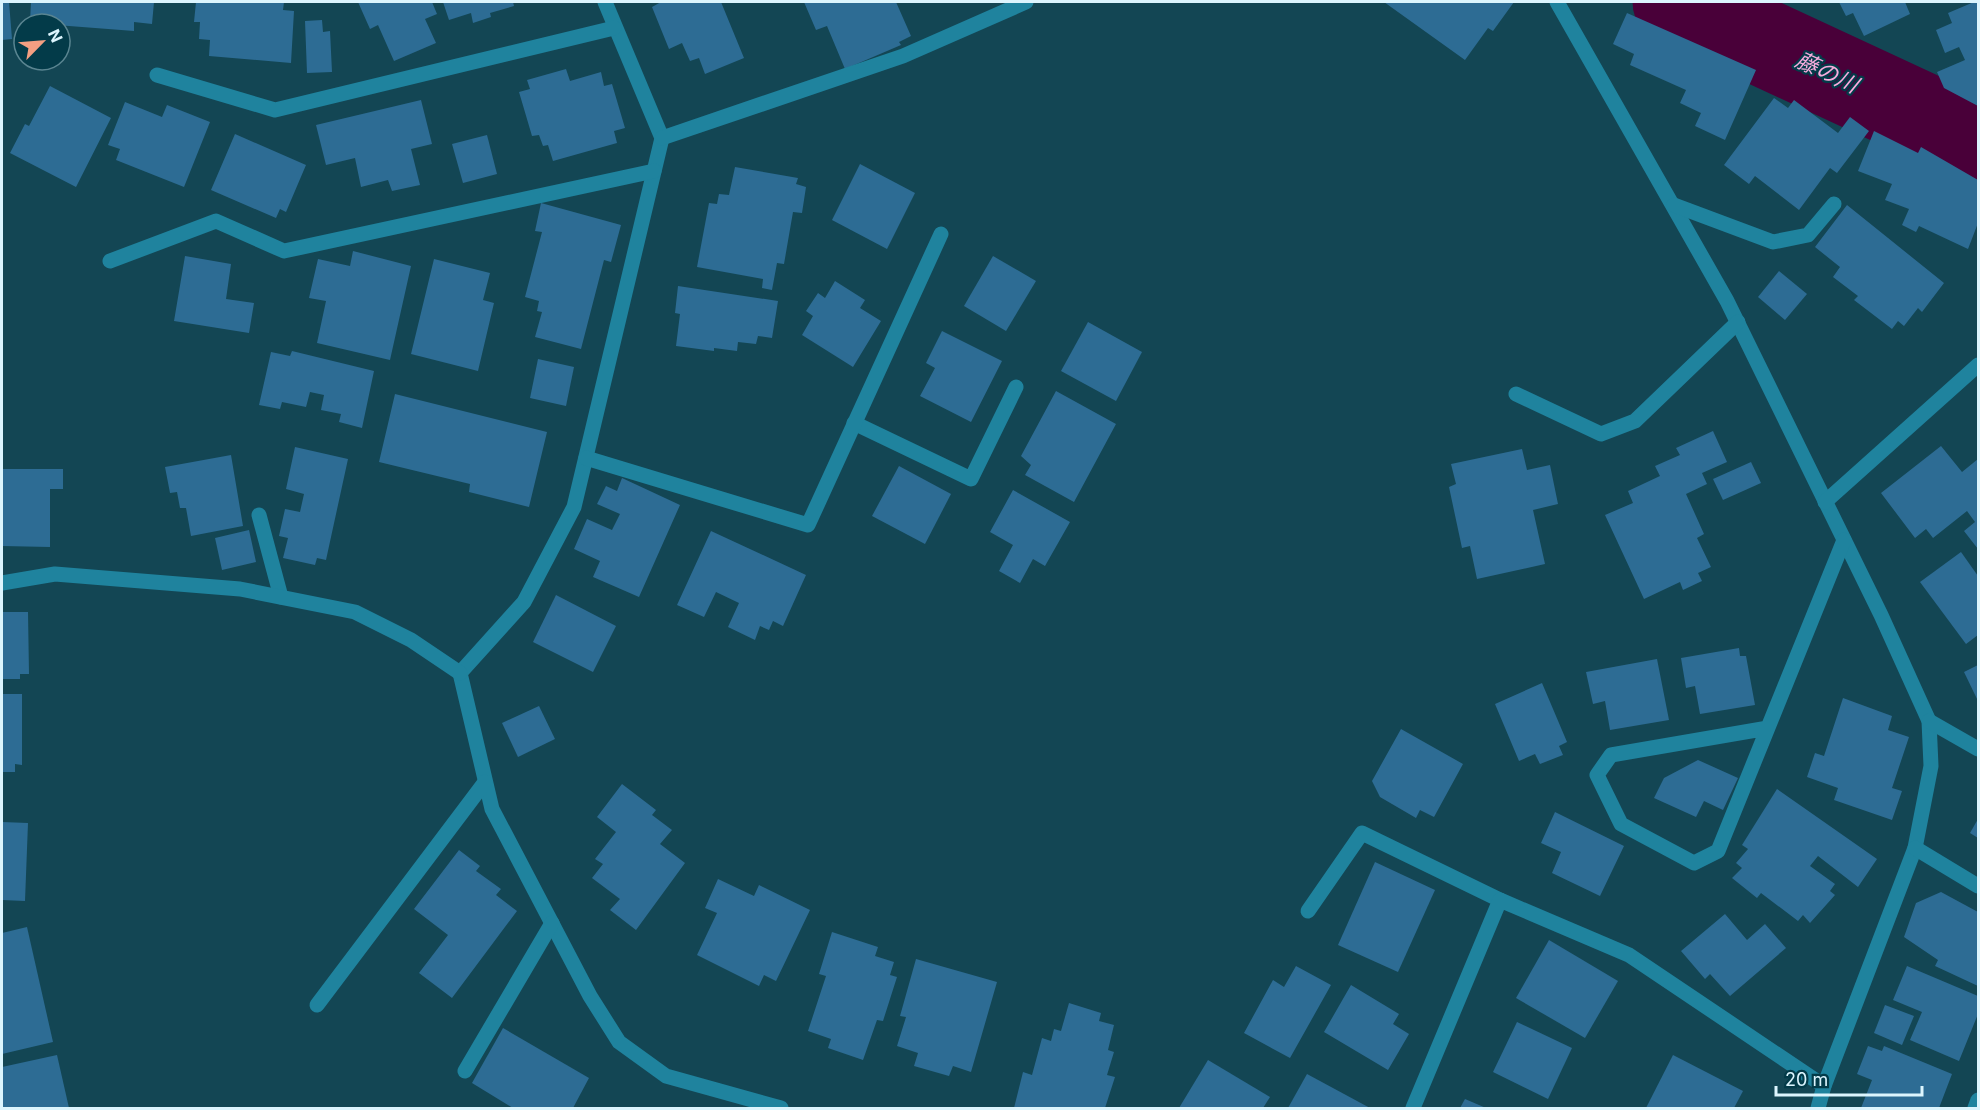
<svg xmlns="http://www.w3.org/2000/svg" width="1980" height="1110" font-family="Inter,'Noto Sans JP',sans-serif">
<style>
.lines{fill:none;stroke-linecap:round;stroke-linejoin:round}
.river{stroke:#490039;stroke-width:87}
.building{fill:#2d6c94}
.minor{stroke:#1f839e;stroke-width:15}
.labels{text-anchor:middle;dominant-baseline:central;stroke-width:4.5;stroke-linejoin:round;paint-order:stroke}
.water-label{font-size:22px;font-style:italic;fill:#f8acde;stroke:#033b49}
</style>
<rect width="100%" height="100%" fill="#134654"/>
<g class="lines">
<!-- river -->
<polyline class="river" points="1676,2 1978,142"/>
</g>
<!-- building -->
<g class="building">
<polygon points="2,2 9,2 12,39 2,40"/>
<polygon points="31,2 154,2 152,24 134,22 134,31 30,23"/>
<polygon points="196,2 284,2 283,10 294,11 291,63 209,56 210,40 199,39 200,22 194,22"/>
<polygon points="358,2 432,2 437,14 425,19 436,43 394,61 378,25 370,29"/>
<polygon points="443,2 513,2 514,6 490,13 491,17 473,23 471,13 449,20"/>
<polygon points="661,2 721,2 744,58 705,74 699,58 690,61 682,43 669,49 652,7"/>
<polygon points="804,2 896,2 911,36 899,42 901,45 845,69 827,26 816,30"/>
<polygon points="1384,2 1514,2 1493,31 1488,28 1465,60"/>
<polygon points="1839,2 1905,2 1910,14 1864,36 1853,13 1846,16"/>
<polygon points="1974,2 1978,2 1978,106 1944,88 1937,72 1965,60 1959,47 1945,53 1936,30 1952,23 1948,13"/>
<polygon points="1627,13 1756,70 1725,140 1695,126 1701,113 1680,103 1686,90 1630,65 1634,54 1613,44"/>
<polygon points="322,20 323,32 330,31 332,72 307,73 305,21"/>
<polygon points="566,69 570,81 601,72 604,86 612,84 625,128 614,131 617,143 553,161 548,145 543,146 539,135 532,136 519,92 530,89 527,80"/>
<polygon points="50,86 111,118 76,187 10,153 25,124 29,126"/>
<polygon points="1774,98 1788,108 1794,100 1838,133 1850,117 1869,131 1837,173 1830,168 1799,210 1755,176 1749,184 1724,165"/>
<polygon points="421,100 432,144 411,149 420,185 392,191 388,180 361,187 355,158 326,165 316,125"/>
<polygon points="125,102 162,117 167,105 210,122 184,187 116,160 120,149 108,145"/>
<polygon points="1874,131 1918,153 1921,147 1978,180 1978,223 1968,249 1919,226 1916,232 1902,225 1909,209 1885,200 1892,184 1858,171"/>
<polygon points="235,134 306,165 286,212 280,209 276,218 211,190"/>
<polygon points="487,135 497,174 463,183 452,144"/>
<polygon points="860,164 915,193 887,249 832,220"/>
<polygon points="735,167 798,178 796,184 806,187 802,213 793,212 784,264 777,263 772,290 762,288 763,279 697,267 709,203 717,204 719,194 729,195"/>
<polygon points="541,203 621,225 611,262 604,260 581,349 535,337 542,312 537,311 539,301 525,297 542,232 535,231"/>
<polygon points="1847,205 1944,283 1922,312 1918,308 1904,326 1898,321 1892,329 1854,300 1858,296 1833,277 1840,267 1815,247"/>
<polygon points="353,251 411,266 390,360 317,343 326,301 309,298 318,259 350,266"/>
<polygon points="185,256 231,264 226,299 254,303 249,333 174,321"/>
<polygon points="993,256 1036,281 1006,331 964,306"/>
<polygon points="434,259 490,273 483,300 494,303 478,371 411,354"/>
<polygon points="1779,271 1807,294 1785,320 1758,297"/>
<polygon points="835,281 865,300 860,308 881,321 853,367 802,335 813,316 806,311 818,293 825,298"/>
<polygon points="678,286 778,301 772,338 758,336 756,344 738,342 737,351 714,348 714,351 676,346 680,314 675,313"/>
<polygon points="1088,322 1142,352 1116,401 1061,371"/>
<polygon points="942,331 1002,361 971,422 920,396 935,368 926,363"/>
<polygon points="292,351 374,371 362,428 339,422 341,414 321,410 324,395 310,392 306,407 282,402 280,409 259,405 271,352 290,356"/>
<polygon points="538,359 574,367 566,406 530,398"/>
<polygon points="1056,391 1116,424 1074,502 1025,475 1031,465 1021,456"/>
<polygon points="395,394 547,432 529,507 469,492 470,484 379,462"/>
<polygon points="1713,431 1727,462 1702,473 1707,484 1686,494 1704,534 1697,538 1711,567 1698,573 1702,581 1683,590 1680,582 1644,599 1605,515 1633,503 1628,491 1660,476 1655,466 1680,455 1676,448"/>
<polygon points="1941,446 1962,472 1978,459 1978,549 1964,531 1975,522 1967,511 1933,538 1926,529 1915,538 1881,493"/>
<polygon points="295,447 348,459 326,560 317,558 315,565 283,558 288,538 279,536 285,509 300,512 304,494 286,489"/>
<polygon points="1522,449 1527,470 1550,465 1558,504 1533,510 1545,564 1477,579 1470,546 1462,548 1449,487 1456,484 1451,464"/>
<polygon points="231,455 243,526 191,536 186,508 180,508 177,492 170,493 165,467"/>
<polygon points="1751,462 1761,483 1723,500 1713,479"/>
<polygon points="899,466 951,494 925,544 872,516"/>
<polygon points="2,469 63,469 63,489 50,489 50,547 2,546"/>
<polygon points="622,478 680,505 639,597 593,577 600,561 574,549 587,519 612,530 620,514 597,504 606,486 617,491"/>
<polygon points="1013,490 1070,522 1045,566 1033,559 1020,583 999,571 1013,545 990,532"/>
<polygon points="249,530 256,562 222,570 215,538"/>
<polygon points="711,531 806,575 783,626 773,621 769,630 760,626 755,640 728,627 739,603 716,592 704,617 677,605"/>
<polygon points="1961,552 1978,576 1978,635 1966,644 1920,582"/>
<polygon points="556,595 616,626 593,672 533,642"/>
<polygon points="2,612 28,612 29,674 20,674 20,679 2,679"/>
<polygon points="1739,648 1740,656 1746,656 1755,705 1700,714 1695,686 1686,688 1681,658"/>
<polygon points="1657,659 1669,720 1610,730 1605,701 1593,704 1586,672"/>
<polygon points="1978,665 1978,701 1964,672"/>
<polygon points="1542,683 1567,742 1559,746 1563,755 1540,764 1535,754 1519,761 1495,704"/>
<polygon points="2,694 22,694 22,765 15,764 15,772 2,772"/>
<polygon points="1843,698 1892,716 1888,730 1909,737 1892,788 1902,791 1892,820 1834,800 1838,788 1807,777 1815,753 1824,756"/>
<polygon points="539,706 555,739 518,757 502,723"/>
<polygon points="1401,729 1463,764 1434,817 1420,810 1416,818 1380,797 1372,781"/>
<polygon points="1698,760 1738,778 1723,810 1704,801 1696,817 1654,798 1664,778"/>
<polygon points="622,784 656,810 652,815 672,830 660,844 685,863 636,930 610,910 620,899 592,878 603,864 595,859 616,832 597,817"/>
<polygon points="1777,789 1877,859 1858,887 1818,856 1810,866 1835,884 1830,891 1835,895 1810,923 1803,915 1798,921 1761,893 1757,898 1732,878 1742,868 1736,863 1748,849 1742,845"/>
<polygon points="1555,812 1624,846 1600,896 1552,873 1561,852 1541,843"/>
<polygon points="1978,819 1978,838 1970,833"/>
<polygon points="2,822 28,823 25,901 2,900"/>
<polygon points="459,850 480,866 476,871 501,889 496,895 517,911 452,998 419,973 448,935 414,909"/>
<polygon points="1375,862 1435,890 1398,972 1338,945"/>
<polygon points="718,879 754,896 759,885 810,910 776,981 764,975 759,986 697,955 717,913 705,908"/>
<polygon points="1941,892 1978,912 1978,986 1935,966 1938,960 1904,937 1916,903"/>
<polygon points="1725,914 1747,940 1765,924 1786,948 1730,996 1710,974 1705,979 1681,951"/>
<polygon points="27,927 53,1042 2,1054 2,933"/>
<polygon points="832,932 878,947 875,956 894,962 890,975 897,977 883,1021 877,1020 863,1060 828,1048 831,1039 808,1031 826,976 819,974"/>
<polygon points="1549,940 1618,981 1585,1038 1516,998"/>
<polygon points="916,959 997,982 971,1072 953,1066 949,1076 914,1066 918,1053 897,1046 906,1017 900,1016"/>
<polygon points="1296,966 1331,985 1290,1058 1244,1033 1273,980 1284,987"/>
<polygon points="1907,966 1978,996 1978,1014 1959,1061 1910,1040 1922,1012 1893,1000"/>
<polygon points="1351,985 1399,1014 1393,1024 1409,1034 1388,1070 1324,1032"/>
<polygon points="1069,1003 1101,1013 1099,1021 1114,1025 1108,1050 1114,1052 1107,1075 1115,1077 1105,1108 1014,1108 1023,1072 1032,1075 1042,1038 1051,1041 1054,1029 1061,1031"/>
<polygon points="1885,1005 1914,1016 1902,1045 1874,1033"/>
<polygon points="1517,1022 1572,1048 1548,1099 1493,1072"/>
<polygon points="503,1028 589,1078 573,1108 513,1108 472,1083"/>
<polygon points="1868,1046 1882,1051 1884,1046 1952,1074 1939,1108 1861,1108 1872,1080 1857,1074"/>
<polygon points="57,1055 69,1108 2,1108 2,1067"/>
<polygon points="1673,1055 1743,1091 1734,1108 1646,1108"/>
<polygon points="1208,1060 1270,1097 1263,1108 1179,1108"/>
<polygon points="1307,1074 1370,1108 1288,1108"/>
<polygon points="1465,1099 1486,1108 1460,1108"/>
</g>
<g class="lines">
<!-- minor -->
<g class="minor">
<polyline points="605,2 662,138 574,507 524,602 460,673 492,809 590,996 619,1042 666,1076 781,1108"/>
<polyline points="1557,2 1727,301 1881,615 1929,721 1931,766 1915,848 1824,1086 1818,1108"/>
<polyline points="157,75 275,110 614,28"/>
<polyline points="662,138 903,56 1026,2"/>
<polyline points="1674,205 1773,242 1808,235 1834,204"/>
<polyline points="110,261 216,221 284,251 654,171"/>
<polyline points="1516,394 1601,434 1635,421 1738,322"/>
<polyline points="854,423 971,479 1016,387"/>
<polyline points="586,458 808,525 941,234"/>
<polyline points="1825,502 1978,365"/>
<polyline points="259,515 281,597"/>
<polyline points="2,583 55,574 240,589 355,612 411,640 460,673"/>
<polyline points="1929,721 1978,749"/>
<polyline points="1768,728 1611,755 1597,775 1621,824 1694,863 1718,851 1844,540"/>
<polyline points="1915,848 1978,886"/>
<polyline points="1308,911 1362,833 1500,900"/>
<polyline points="317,1005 485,782"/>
<polyline points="465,1071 552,923"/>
<polyline points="1413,1108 1500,900 1629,955 1824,1086"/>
<polyline points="1975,1108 1978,1100"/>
</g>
</g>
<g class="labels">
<!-- water labels -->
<g class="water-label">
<text transform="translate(1827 72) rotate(25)">藤の川</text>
</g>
</g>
<!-- border -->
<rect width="1980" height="1110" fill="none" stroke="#dcf5fe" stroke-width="6"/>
<!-- north arrow -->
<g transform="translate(42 42) rotate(65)"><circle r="28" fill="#033b49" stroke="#5a8591" stroke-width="1.5"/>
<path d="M0-4.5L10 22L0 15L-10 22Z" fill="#f39f82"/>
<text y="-9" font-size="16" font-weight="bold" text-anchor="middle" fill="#dcf5fe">N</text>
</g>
<!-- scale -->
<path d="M1776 1086v9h146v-9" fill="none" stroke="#dcf5fe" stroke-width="3"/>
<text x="1785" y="1086" font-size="18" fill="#dcf5fe" stroke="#033b49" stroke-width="4.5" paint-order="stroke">20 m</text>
</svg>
